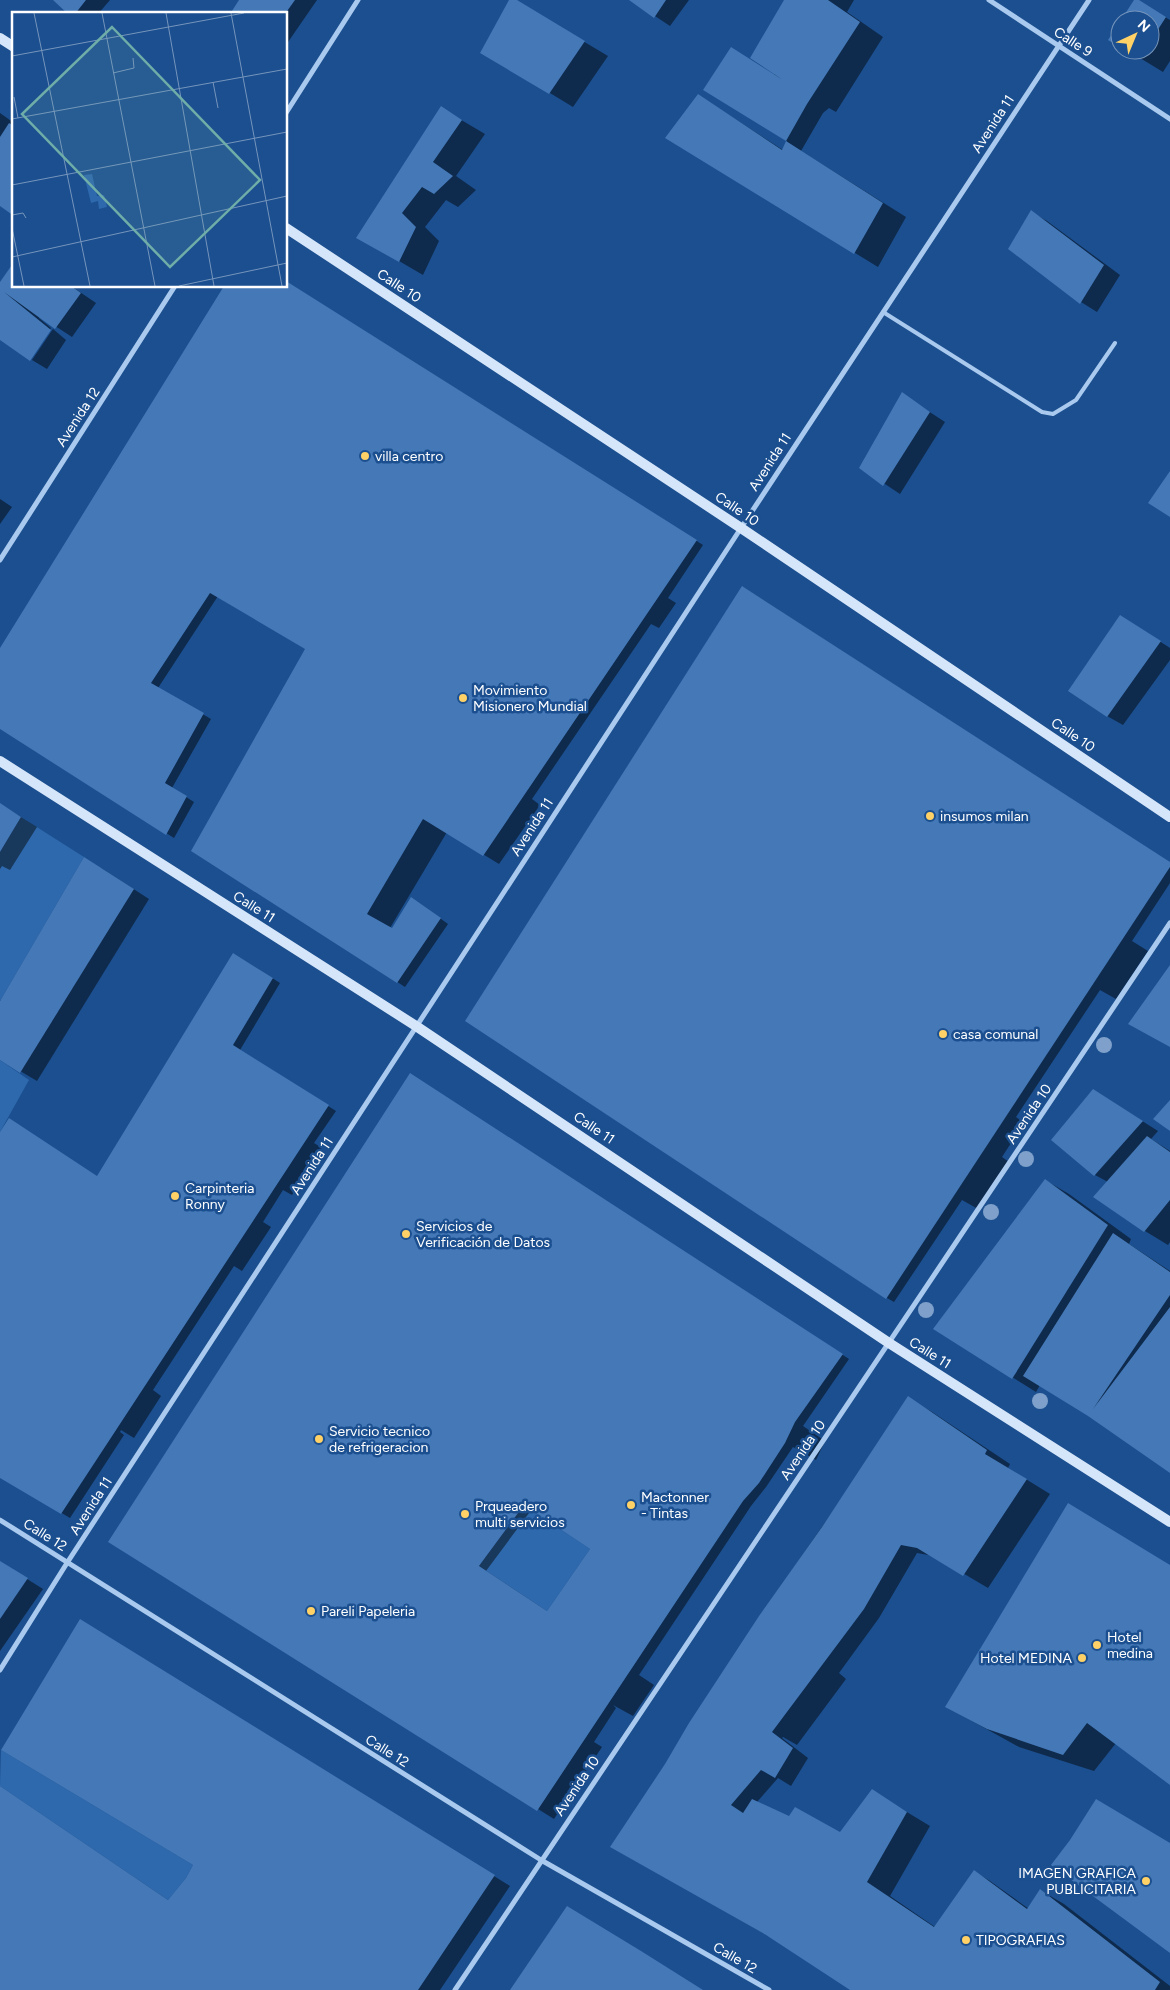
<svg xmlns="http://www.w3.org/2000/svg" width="1170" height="1990" font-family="Figtree,sans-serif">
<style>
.green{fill:#2e69ad}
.shadow{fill:#0007;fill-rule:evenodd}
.building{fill:#4478b7;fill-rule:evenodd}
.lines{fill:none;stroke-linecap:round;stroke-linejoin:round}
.lane{stroke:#a9c9ee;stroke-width:4}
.street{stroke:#a9c9ee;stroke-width:5}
.secondary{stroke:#d6e6fa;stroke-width:10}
.tree{fill:#7ea0ca}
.poi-dot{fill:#ffd166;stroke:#1b4f8f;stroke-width:2}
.labels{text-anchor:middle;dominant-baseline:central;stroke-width:5;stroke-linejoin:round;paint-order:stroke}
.street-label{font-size:14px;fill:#fff;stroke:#1b4f8f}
.poi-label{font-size:14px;fill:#fff;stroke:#1b4f8f;text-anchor:start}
.inset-road{fill:none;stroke:#7695bc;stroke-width:1}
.view{fill:#6fada8;fill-opacity:0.15;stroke:#6fada8;stroke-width:2.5}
.inset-edge{fill:none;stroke:#fff;stroke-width:2.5}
</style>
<rect width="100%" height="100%" fill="#1b4f8f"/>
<!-- green -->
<g class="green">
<polygon points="21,817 84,857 0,1001 0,852"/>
<polygon points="0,1060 29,1080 0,1132"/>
<polygon points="524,1505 590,1549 547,1611 479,1566"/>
<polygon points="1,1750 193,1865 186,1878 168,1900 0,1786"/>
</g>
<!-- shadow -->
<g class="shadow">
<polygon points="55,0 110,0 98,14 69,14"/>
<polygon points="240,0 317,0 286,45 286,14 231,14"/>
<polygon points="510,0 514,0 608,56 573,107 550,93"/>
<polygon points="631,0 689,0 670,26"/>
<polygon points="785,0 854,0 847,12 883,37 836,112 829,108 823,113 801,151 906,217 878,267 667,138 698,95 783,150 787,141 705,90 774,75"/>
<polygon points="1136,0 1170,20 1170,61 1163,72 1127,50 1150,50 1150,20 1123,20"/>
<polygon points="441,108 485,134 456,176 476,190 458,207 446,200 425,227 439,241 423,275 358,237"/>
<polygon points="0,113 14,123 14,214 0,204"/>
<polygon points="1031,212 1047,221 1120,275 1097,312 1081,302"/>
<polygon points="0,284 14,286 53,286 56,288 58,286 71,286 96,303 72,337 40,316 39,318 51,328 30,359 0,339"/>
<polygon points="53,329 66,340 47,369 32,360"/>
<polygon points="395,350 703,545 668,598 676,603 659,628 651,624 532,799 540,805 499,864 447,832 390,928 393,929 419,903 448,924 405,987 312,927 357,679 218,596 158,688 211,719 172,788 194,802 174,838 0,727 0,650"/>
<polygon points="902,394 945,422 900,494 861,468"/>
<polygon points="0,499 12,507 0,524"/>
<polygon points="743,587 1170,863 1170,883 1132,941 1148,951 1116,999 1100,990 1016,1117 1024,1123 1002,1157 1009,1162 978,1209 962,1200 894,1302 887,1298"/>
<polygon points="1136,626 1170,648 1170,660 1123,725 1107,716"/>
<polygon points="0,804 37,827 10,870 2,866 0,869"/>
<polygon points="101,868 149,899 37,1081 0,1059 0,1001"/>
<polygon points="234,954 280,983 240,1050 336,1111 314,1143 322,1148 292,1195 283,1190 263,1222 271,1227 242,1271 234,1266 153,1390 161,1396 134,1438 121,1430 120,1432 124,1435 70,1518 0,1476 0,1134 97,1178"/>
<polygon points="1109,1100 1158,1131 1151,1139 1170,1151 1170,1242 1168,1245 1145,1231 1108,1182 1095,1175"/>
<polygon points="1045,1180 1069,1194 1131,1239 1129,1244 1170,1271 1170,1471 1089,1415 1040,1385 1036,1392 935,1329"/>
<path d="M657,1234L849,1359L803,1426L825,1441L816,1460L793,1447L766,1487L751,1506L639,1675L654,1685L633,1716L613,1705L616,1708L594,1742L602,1747L554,1819L110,1542ZM532,1509L592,1549L548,1612L486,1571Z"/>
<polygon points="908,1398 932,1412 1010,1464 1008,1468 1050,1494 988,1588 934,1556 917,1553 879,1618 839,1673 846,1679 797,1745 783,1737 782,1738 808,1758 791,1786 778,1778 757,1802 790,1818 841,1834 872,1791 930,1826 890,1896 935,1927 975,1872 990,1881 1029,1909 1040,1890 1064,1904 1170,1986 1170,1990 852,1990 777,1941 700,1897 666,1765 760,1616 865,1465"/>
<polygon points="0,1562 43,1589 0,1651"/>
<polygon points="1170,1566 1170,1783 1116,1743 1094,1771 1019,1747 963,1716"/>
<polygon points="0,1787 169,1901 381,1806 510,1886 440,1990 0,1990"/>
</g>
<!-- building -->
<g class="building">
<polygon points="53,0 86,0 75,14 68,14"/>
<polygon points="239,0 295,0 285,14 230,14"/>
<polygon points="509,0 517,0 585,41 549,94 480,53"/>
<polygon points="629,0 666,0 654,18"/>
<polygon points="784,0 828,0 860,22 807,104 786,141 883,203 854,254 665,138 698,94 782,150 786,141 703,90 731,47 783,80 750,58"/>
<polygon points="1134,0 1139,0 1166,17 1150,42 1150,20 1121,20"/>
<polygon points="1120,22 1120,47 1108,40"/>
<polygon points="1125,50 1145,50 1139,59"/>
<polygon points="441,106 462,120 433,162 453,176 434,194 422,187 402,213 416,227 399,262 356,238"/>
<polygon points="9,123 14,126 14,216 0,206 0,137"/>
<polygon points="1031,210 1104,265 1080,304 1008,249"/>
<polygon points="14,262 14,286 52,286 55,288 56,286 71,286 81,293 55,329 4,292 51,330 30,361 0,340 0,282"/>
<polygon points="286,281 697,540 483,856 423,819 367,914 392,928 411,897 441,918 397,983 191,851 305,649 210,593 151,683 204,713 165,783 187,796 166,835 0,729 0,648 224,286 286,286"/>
<polygon points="902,392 930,412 883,486 859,468"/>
<polygon points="1170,471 1170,517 1148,503"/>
<polygon points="742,586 1170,862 1170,867 886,1299 465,1021"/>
<polygon points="1120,615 1161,641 1107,717 1068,691"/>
<polygon points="0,803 21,817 0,852"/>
<polygon points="84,857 134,889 20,1073 0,1060 0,1001"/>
<polygon points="233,953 273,978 233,1045 329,1105 61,1514 0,1478 0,1132 9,1118 97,1176"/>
<polygon points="1170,965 1170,1047 1128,1024"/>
<path d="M410,1073L843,1354L795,1422L785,1443L759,1483L743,1501L537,1811L108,1542ZM524,1505L590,1549L547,1611L479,1566Z"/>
<polygon points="1093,1089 1143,1121 1094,1176 1051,1140"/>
<polygon points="1170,1100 1170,1131 1153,1119"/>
<polygon points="1147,1136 1170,1152 1170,1200 1144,1232 1093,1197"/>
<polygon points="1045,1179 1108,1225 1012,1379 933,1329"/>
<polygon points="1113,1233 1170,1272 1170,1295 1093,1409 1170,1307 1170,1473 1088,1416 1023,1376"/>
<polygon points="908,1396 987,1450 985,1454 1027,1479 963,1576 917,1548 901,1545 864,1609 772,1732 793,1748 775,1778 761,1770 731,1805 743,1813 752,1799 789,1816 795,1807 840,1832 872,1789 907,1812 867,1882 934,1927 974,1870 1027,1909 1040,1889 1160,1982 1155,1990 850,1990 766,1935 610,1847 665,1764 689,1723 759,1616 822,1527"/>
<polygon points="1068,1503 1170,1565 1170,1785 1087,1723 1063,1755 987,1729 945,1707"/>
<polygon points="0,1561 28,1578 0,1619"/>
<polygon points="80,1619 495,1875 418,1990 0,1990 0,1786 168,1900 186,1878 193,1865 1,1750"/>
<polygon points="1096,1799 1170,1843 1170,1953 1051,1865 1070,1840"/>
<polygon points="567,1906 641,1951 703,1990 510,1990"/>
</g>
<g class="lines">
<!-- lane -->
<polyline class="lane" points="883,312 1042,412 1053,414 1076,400 1115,343"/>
<!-- street -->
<g class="street">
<polyline points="989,0 1170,119"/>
<polyline points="286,113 358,0"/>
<polyline points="0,560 175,286"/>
<polyline points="0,1520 541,1860 769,1990"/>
<polyline points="0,1670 67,1563 741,528 1089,0"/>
<polyline points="455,1990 1170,923"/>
</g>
<!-- secondary -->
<g class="secondary">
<polyline points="0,38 14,47"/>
<polyline points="286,228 741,528 1170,817"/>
<polyline points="0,761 416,1026 889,1343 1170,1522"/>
</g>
</g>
<!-- trees -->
<g class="tree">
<circle cx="1104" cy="1045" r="8"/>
<circle cx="1026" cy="1159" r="8"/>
<circle cx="991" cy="1212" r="8"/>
<circle cx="926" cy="1310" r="8"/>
<circle cx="1040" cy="1401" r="8"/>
</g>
<!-- markers -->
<g class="poi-dot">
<circle cx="365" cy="456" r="5"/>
<circle cx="463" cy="698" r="5"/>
<circle cx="930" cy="816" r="5"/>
<circle cx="943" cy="1034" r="5"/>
<circle cx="175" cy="1196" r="5"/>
<circle cx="406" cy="1234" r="5"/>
<circle cx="319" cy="1439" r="5"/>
<circle cx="631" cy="1505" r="5"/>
<circle cx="465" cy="1514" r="5"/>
<circle cx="311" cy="1611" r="5"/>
<circle cx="1097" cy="1645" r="5"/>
<circle cx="1082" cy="1658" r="5"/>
<circle cx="1146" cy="1881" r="5"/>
<circle cx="966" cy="1940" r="5"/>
</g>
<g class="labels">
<!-- street labels -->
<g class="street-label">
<text transform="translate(1073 42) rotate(33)">Calle 9</text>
<text transform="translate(993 124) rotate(-57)">Avenida 11</text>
<text transform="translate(399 286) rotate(33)">Calle 10</text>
<text transform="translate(78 417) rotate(-57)">Avenida 12</text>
<text transform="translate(770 462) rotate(-57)">Avenida 11</text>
<text transform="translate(737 509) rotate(34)">Calle 10</text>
<text transform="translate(1073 735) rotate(34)">Calle 10</text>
<text transform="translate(532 827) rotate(-57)">Avenida 11</text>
<text transform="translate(254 907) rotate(32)">Calle 11</text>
<text transform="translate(1029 1114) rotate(-56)">Avenida 10</text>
<text transform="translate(594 1128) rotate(34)">Calle 11</text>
<text transform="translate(312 1166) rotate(-57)">Avenida 11</text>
<text transform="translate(930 1353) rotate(32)">Calle 11</text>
<text transform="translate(803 1450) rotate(-56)">Avenida 10</text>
<text transform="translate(91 1506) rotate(-57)">Avenida 11</text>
<text transform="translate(45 1535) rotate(32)">Calle 12</text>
<text transform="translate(387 1751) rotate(32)">Calle 12</text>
<text transform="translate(577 1786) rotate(-56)">Avenida 10</text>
<text transform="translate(735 1958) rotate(30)">Calle 12</text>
</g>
<!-- poi labels -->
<g class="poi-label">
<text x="375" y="456">villa centro</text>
<text x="473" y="690">Movimiento<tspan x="473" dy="16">Misionero Mundial</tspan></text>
<text x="940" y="816">insumos milan</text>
<text x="953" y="1034">casa comunal</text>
<text x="185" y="1188">Carpinteria<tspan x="185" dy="16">Ronny</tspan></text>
<text x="416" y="1226">Servicios de<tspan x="416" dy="16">Verificación de Datos</tspan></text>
<text x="329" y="1431">Servicio tecnico<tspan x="329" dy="16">de refrigeracion</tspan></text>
<text x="641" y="1497">Mactonner<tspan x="641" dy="16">- Tintas</tspan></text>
<text x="475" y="1506">Prqueadero<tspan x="475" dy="16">multi servicios</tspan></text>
<text x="321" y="1611">Pareli Papeleria</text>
<text x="1107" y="1637">Hotel<tspan x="1107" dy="16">medina</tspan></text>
<text x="1072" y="1658" text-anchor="end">Hotel MEDINA</text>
<text x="1136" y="1873" text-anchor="end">IMAGEN GRAFICA<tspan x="1136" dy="16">PUBLICITARIA</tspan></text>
<text x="976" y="1940">TIPOGRAFIAS</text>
</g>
</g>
<!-- overview -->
<g transform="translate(12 12)">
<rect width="275" height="275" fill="#1b4f8f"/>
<path d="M80,162L85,184L92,183L95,195L87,197L86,189L79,191L72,163Z" fill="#2e69ad"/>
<path class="inset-road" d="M22,1L78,274M90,1L143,274M154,1L202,274M219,1L270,274M0,44L232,1M101,61L122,56L121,46M201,70L206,96M2,85L6,106M0,107L275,57M0,173L275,120M0,203L11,201L14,206M0,216L12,274M0,245L275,184M167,274L275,251"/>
<path class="view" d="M100,15L248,168L158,255L10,102Z"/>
<rect width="275" height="275" class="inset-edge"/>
</g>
<!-- north arrow -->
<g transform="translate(1135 35) rotate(44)"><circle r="24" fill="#1b4f8f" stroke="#7695bc"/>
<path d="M0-4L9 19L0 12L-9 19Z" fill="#ffd166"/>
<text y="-8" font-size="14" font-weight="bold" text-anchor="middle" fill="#ffffff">N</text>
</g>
</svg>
